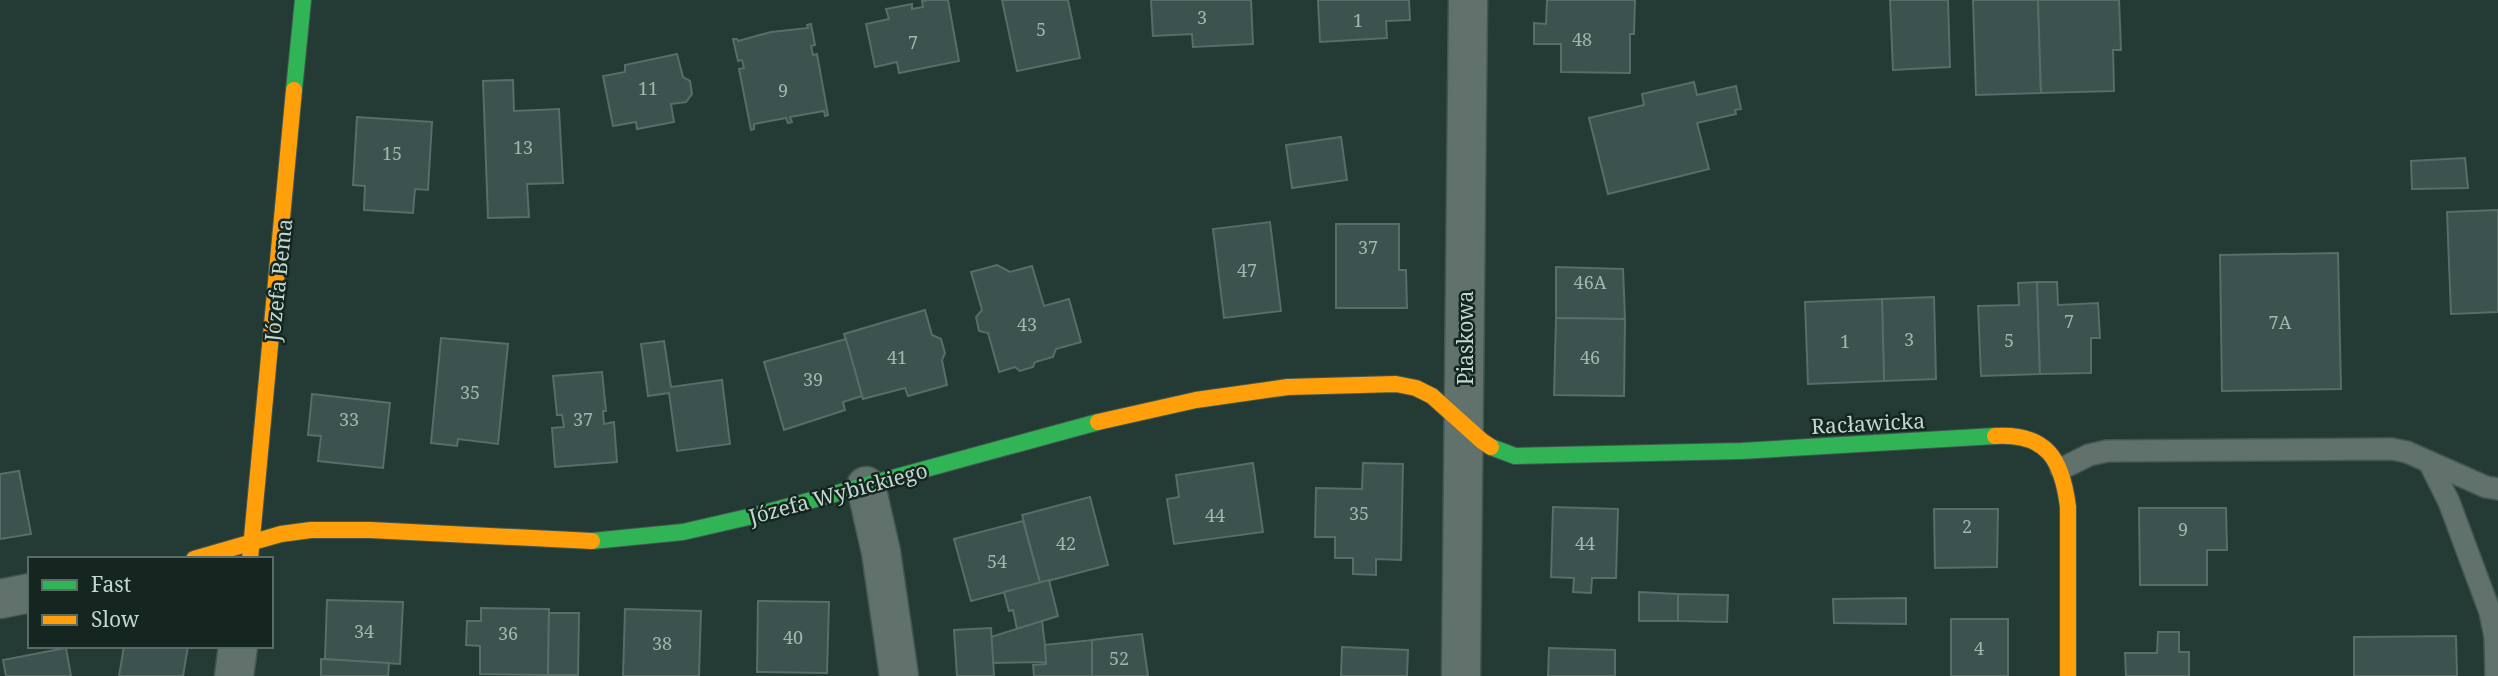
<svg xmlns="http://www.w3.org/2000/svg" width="2498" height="676" font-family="'Noto Serif',serif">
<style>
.building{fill:#3b524e;stroke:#586c68;stroke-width:2}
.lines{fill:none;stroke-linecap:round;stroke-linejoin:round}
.lane-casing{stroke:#435751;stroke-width:24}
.street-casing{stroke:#435751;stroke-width:41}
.fast-casing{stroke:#435751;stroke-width:18}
.slow-casing{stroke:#435751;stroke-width:18}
.lane{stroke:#61716c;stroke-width:21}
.street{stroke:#61716c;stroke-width:38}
.fast{stroke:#30b455;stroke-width:16}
.slow{stroke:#ff9f0a;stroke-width:16}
.labels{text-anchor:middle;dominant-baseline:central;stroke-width:5;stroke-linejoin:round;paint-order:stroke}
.number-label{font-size:18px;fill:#a0b6af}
.street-label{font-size:21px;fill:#c2d7cf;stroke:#152520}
</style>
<rect width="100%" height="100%" fill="#243a34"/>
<!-- building -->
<g class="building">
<polygon points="929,0 948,0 959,61 899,73 897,62 875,67 866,24 889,19 886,9 912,4 912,9 923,7 922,1"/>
<polygon points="1002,0 1068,0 1080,58 1017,71"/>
<polygon points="1151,0 1251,0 1253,44 1193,47 1192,34 1153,36"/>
<polygon points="1318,0 1409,0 1410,20 1386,21 1387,38 1320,42"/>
<polygon points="1547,0 1635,0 1634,34 1630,34 1630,73 1561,72 1561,44 1534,44 1534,23 1546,24"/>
<polygon points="1890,0 1948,0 1950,67 1893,70"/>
<polygon points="1973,0 2038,0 2041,93 1976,95"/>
<polygon points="2038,0 2119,0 2121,50 2113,50 2114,91 2041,93"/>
<polygon points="811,24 815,45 811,46 813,55 817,54 828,115 825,116 824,111 790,117 792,122 788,123 786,118 754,124 754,129 751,130 739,69 744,68 742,60 738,61 733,39 737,39 738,41 771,32 808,28 807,25"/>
<polygon points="677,54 683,77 690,81 692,94 686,102 671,104 674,122 637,129 636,122 613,126 603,76 625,72 625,65"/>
<polygon points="513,80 514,111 559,109 563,183 527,184 529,217 488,218 483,81"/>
<polygon points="1694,82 1697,95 1736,86 1741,109 1735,110 1736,114 1697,123 1709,169 1608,194 1589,118 1644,105 1642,94"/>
<polygon points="357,117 432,122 428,190 415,189 413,213 364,210 365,186 353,185"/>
<polygon points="1341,137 1347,180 1292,188 1286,145"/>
<polygon points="2465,158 2468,188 2412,189 2411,161"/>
<polygon points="2498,210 2498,312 2451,314 2447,212"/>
<polygon points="1270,222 1281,311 1224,318 1213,229"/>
<polygon points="1336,224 1399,224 1399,270 1406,270 1407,308 1336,308"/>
<polygon points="2338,253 2341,389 2222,391 2220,255"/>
<polygon points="997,265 1010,272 1032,266 1044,306 1069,299 1081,342 1056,349 1053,357 1035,362 1033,367 1020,371 1015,367 999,372 988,333 979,331 976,317 982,310 971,272"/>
<polygon points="1556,267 1623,269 1625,319 1556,318"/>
<polygon points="2037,282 2040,374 1981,376 1978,306 2019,305 2018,283"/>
<polygon points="2037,282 2057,282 2058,305 2098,303 2100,338 2091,338 2091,373 2040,374"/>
<polygon points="1934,297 1936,379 1884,381 1882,299"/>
<polygon points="1882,299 1884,381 1808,384 1805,302"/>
<polygon points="925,310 932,335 941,339 945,353 942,360 947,385 908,396 905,388 863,399 844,334"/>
<polygon points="1556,318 1625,319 1624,396 1554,395"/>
<polygon points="441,338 508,344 498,444 458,439 457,446 431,443"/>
<polygon points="846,339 862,396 843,402 845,410 784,430 764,362"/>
<polygon points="664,341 671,387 722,380 730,444 677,451 669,393 648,396 641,344"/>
<polygon points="602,372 606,411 603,411 604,424 614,422 617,462 555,467 552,428 564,427 562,415 557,415 553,376"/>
<polygon points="312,394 390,403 383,468 318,461 321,436 308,435"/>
<polygon points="1253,463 1263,532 1174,544 1167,499 1179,497 1176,475"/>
<polygon points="1363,463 1403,464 1401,560 1376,559 1376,575 1353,574 1353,558 1335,558 1335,537 1315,537 1316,488 1362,489"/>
<polygon points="19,471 31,534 0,539 0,474"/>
<polygon points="1090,497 1108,565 1040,583 1022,515"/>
<polygon points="1553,507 1618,509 1616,578 1592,578 1591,593 1573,592 1574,578 1551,577"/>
<polygon points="2139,508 2226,508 2227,550 2207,550 2207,585 2140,585"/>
<polygon points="1934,509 1998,509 1997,567 1935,568"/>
<polygon points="1023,521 1040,583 971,601 954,539"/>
<polygon points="1049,580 1058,616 1017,629 1013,610 1009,611 1004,592"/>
<polygon points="1639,592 1678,594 1678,621 1639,621"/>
<polygon points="1678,594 1728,595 1727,622 1678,621"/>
<polygon points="1906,598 1906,624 1834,623 1833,599"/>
<polygon points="327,600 403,602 400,664 325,659"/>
<polygon points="758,601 829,602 827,673 757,672"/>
<polygon points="481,608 549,609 548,675 480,674 480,646 466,645 467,621 481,621"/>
<polygon points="625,609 701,611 699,676 623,676"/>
<polygon points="549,613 579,613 578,675 548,675"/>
<rect x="1951" y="619" width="57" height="57"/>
<polygon points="1042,621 1047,662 993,663 991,637"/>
<polygon points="991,628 994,676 957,676 954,630"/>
<polygon points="2158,632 2179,632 2179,652 2189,652 2189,676 2126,676 2125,653 2157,653"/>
<polygon points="1142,634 1148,676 1092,676 1092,640"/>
<polygon points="2456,636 2457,676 2354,676 2354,637"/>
<polygon points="1092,640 1092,676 1034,676 1033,665 1046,664 1045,645"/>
<polygon points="124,646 188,646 183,676 119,676"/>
<polygon points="1342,647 1408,650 1407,676 1341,676"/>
<polygon points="66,648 71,676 6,676 3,660"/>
<polygon points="1549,648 1615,650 1615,676 1548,676"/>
<polygon points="321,659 389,663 388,676 321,676"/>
</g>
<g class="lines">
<!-- lane casing -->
<g class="lane-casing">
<g id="lane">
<polyline points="2429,462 2449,502 2490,612 2495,637 2496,676"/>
<polyline points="2061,469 2089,455 2107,451 2392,449 2407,452 2486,487 2498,489"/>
</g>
</g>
<!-- street casing -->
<g class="street-casing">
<g id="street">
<polyline points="866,486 881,552 899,676"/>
<polyline points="0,599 30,593"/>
<polyline points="234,676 238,646"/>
<polyline points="1461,676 1468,0"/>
</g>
</g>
<!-- fast casing -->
<g class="fast-casing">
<g id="fast">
<polyline points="294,90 303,0"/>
<polyline points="1491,447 1515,456 1741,451 1995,436"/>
<polyline points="592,541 683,532 757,515 1098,422"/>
</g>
</g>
<!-- slow casing -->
<g class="slow-casing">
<g id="slow">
<polyline points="1098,422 1196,400 1288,387 1396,384 1416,388 1432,396 1482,441 1491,447"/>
<path d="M1995,436C2047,433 2062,459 2068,507V676"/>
<polyline points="194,559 281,534 311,530 370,530 592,541"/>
<polyline points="250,559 294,90"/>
</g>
</g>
<!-- lane -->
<use href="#lane" class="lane"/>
<!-- street -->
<use href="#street" class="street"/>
<!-- fast -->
<use href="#fast" class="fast"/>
<!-- slow -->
<use href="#slow" class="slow"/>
</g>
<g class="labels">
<!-- number labels -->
<g class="number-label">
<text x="1202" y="17">3</text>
<text x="1358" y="20">1</text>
<text x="1041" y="29">5</text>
<text x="1582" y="39">48</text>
<text x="913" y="42">7</text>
<text x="648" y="88">11</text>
<text x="783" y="90">9</text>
<text x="523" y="147">13</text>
<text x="392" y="153">15</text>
<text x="1368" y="247">37</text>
<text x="1247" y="270">47</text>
<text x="1590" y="282">46A</text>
<text x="2069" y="321">7</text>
<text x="2280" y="322">7A</text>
<text x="1027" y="324">43</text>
<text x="1909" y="339">3</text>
<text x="2009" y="340">5</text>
<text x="1845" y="341">1</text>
<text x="897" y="357">41</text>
<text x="1590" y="357">46</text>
<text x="813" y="379">39</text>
<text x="470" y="392">35</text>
<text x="349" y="419">33</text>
<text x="583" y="419">37</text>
<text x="1359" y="513">35</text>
<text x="1215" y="515">44</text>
<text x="1967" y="526">2</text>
<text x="2183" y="529">9</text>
<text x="1066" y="543">42</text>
<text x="1585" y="543">44</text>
<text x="997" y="561">54</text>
<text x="364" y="631">34</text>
<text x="508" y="633">36</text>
<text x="793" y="637">40</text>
<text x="662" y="643">38</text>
<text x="1979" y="648">4</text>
<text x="1119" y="658">52</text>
</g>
<!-- street labels -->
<g class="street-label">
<text transform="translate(278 280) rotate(-84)">Józefa Bema</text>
<text transform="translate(1465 338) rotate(-90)">Piaskowa</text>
<text transform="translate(1868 423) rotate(-3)">Racławicka</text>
<text transform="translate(838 493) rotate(-15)">Józefa Wybickiego</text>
</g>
</g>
<!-- legend -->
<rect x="28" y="557" width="245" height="91" fill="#152520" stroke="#5a6c66" stroke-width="2"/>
<rect x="42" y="580" width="35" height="10" fill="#30b455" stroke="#5a6c66" stroke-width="2"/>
<text x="91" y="592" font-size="21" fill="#c2d7cf">Fast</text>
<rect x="42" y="615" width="35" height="10" fill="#ff9f0a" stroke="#5a6c66" stroke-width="2"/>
<text x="91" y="627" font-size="21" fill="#c2d7cf">Slow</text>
</svg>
